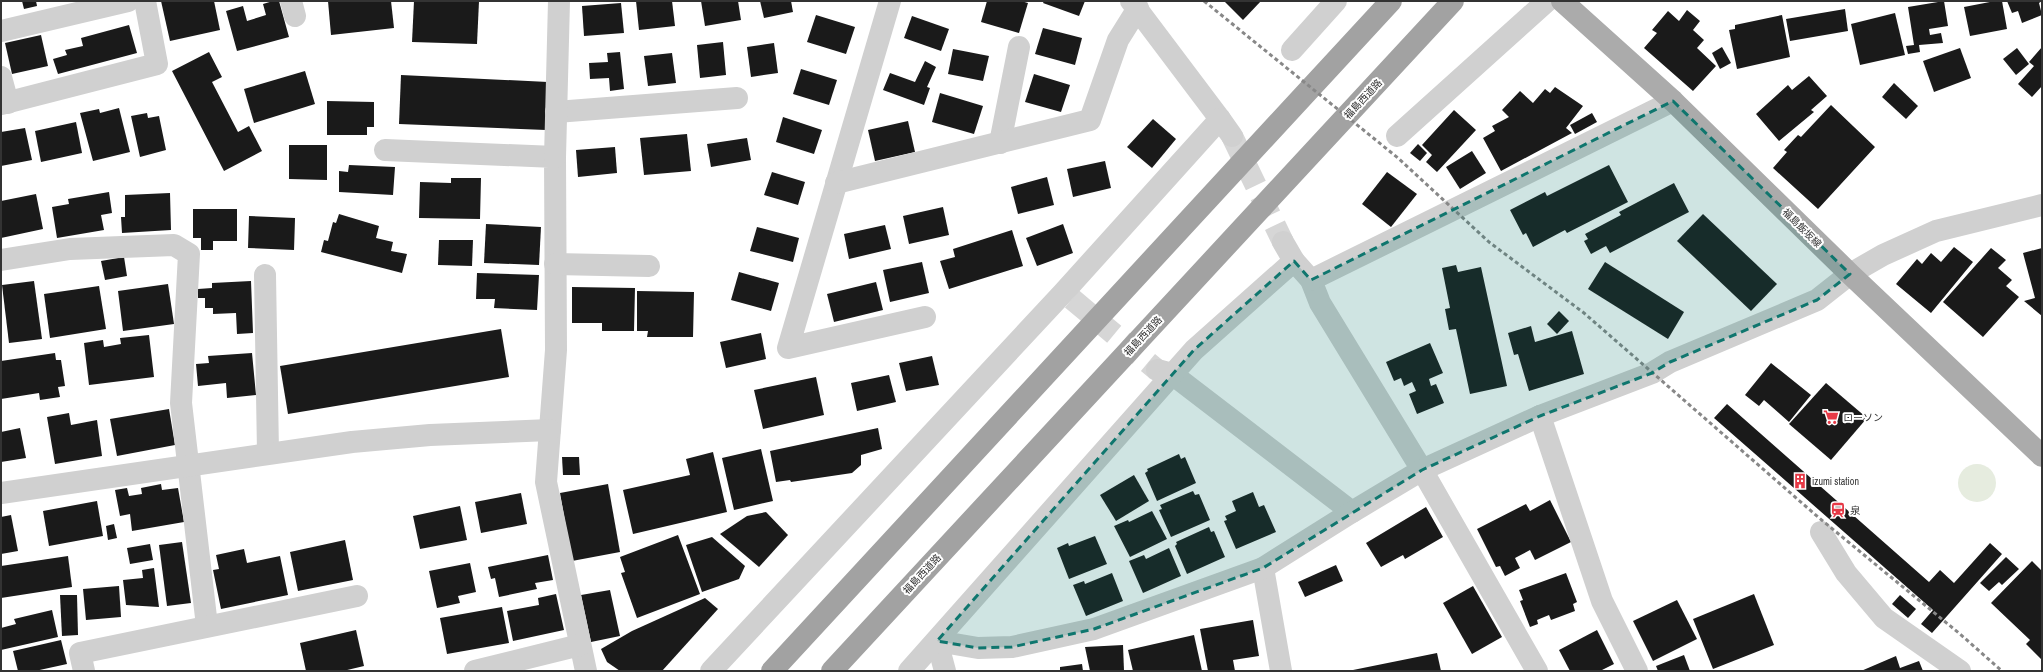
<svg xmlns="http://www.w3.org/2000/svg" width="2043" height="672" font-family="'Archivo Narrow','Noto Sans JP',sans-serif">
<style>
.green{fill:#e6ecdf}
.building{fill:#1a1a1a}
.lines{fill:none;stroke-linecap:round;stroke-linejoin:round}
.minor-tunnel{stroke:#d6d6d6;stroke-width:22;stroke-dasharray:22 11;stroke-linecap:butt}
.minor{stroke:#d0d0d0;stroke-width:22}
.primary{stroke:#ababab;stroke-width:22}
.trunk{stroke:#a2a2a2;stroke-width:22}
.rail{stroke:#888;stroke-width:3;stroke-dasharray:4 3;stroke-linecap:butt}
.marked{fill:#0f766e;fill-opacity:0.2;stroke:#0f766e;stroke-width:3;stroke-dasharray:8 5;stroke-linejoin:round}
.labels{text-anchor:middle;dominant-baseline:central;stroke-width:4;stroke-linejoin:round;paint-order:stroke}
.street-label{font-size:10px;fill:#333;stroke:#fff}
.poi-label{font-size:10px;fill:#333;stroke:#fff;text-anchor:start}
</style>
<rect width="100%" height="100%" fill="#fff"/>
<!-- green -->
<circle class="green" cx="1977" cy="483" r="19"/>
<!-- building -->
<g class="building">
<polygon points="22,1 36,1 37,6 24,9"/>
<polygon points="161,1 214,1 220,30 170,41"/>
<polygon points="273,1 279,1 289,37 237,51 226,11 243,6 247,21 266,15 263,4"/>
<polygon points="328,1 391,1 394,28 331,35"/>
<polygon points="414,1 479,1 477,44 412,42"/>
<polygon points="636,1 672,1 675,26 639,30"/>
<polygon points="701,1 738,1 741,20 705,26"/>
<polygon points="760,1 791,1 793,12 764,18"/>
<polygon points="987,1 1021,1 1028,3 1019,33 981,22"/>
<polygon points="1044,1 1085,1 1079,16 1043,3"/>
<polygon points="1224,1 1261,1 1243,20"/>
<polygon points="1944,1 1948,26 1929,29 1930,35 1941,33 1943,43 1919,45 1920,52 1908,54 1906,46 1914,45 1908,7"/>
<polygon points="1995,1 2002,1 2007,29 1970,36 1964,7"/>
<polygon points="2007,1 2042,1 2039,3 2042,15 2022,23 2018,11 2012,13"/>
<polygon points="621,3 624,33 584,36 582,6"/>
<polygon points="1845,9 1848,31 1790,41 1786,19"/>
<polygon points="1687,10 1700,21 1693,30 1704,40 1697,48 1716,66 1693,91 1644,48 1657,33 1652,30 1668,11 1679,21"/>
<polygon points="1895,13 1905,55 1860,65 1851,24"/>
<polygon points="816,15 855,27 846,54 807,42"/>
<polygon points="1782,15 1790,57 1737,69 1729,30 1735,29 1735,25"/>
<polygon points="912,16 949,29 941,51 904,38"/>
<polygon points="129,25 137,53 58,74 53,59 67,55 65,50 83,46 81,38"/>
<polygon points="1043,28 1082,38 1075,65 1035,54"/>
<polygon points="41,35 48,66 12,74 5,43"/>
<polygon points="723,42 726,75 700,78 697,45"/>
<polygon points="774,43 778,73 751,77 747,47"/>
<polygon points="1722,47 1731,63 1720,69 1712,53"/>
<polygon points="2042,47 2042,86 2032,97 2018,84 2034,66 2029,62"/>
<polygon points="1960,48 1971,78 1934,92 1923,61"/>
<polygon points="2017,48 2029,64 2016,75 2003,59"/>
<polygon points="953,49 989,56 983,81 948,74"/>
<polygon points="209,52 222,77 212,82 238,132 249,126 262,151 224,171 172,71"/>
<polygon points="620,52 624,89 610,91 609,78 590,79 589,63 608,62 607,53"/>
<polygon points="672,53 676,83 648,86 644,56"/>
<polygon points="925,61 936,67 927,87 930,88 924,105 883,90 890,73 915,82"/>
<polygon points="801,69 837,80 829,105 793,94"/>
<polygon points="305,71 315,104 254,123 244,89"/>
<polygon points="1034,74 1070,85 1061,112 1025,102"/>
<polygon points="401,75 548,82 546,130 399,124"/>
<polygon points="1809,76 1827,96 1811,110 1814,112 1779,141 1756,114 1788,85 1792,90"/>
<polygon points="1894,83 1918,106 1906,119 1882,97"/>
<polygon points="1555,87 1583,106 1566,128 1572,133 1501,171 1483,138 1495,131 1492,126 1509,117 1502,110 1520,91 1533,103 1545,89 1550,93"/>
<polygon points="940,93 983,106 974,134 932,122"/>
<polygon points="327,101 374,102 374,127 367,127 367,135 327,135"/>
<polygon points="1831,105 1875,147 1818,209 1773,168 1787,152 1784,150 1798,135 1801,137"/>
<polygon points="119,108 130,152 93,161 80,113 99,109 100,113"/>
<polygon points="1454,110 1476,130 1437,172 1426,162 1432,155 1422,145"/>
<polygon points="147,113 148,118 159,116 166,150 140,157 131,116"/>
<polygon points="1592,113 1597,122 1575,134 1570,125"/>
<polygon points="783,117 822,130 814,154 776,142"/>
<polygon points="1153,119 1176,139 1152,168 1127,147"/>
<polygon points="908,121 915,152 875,161 868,130"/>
<polygon points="76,122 82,153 41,162 35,131"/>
<polygon points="25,128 32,160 1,166 1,132"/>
<polygon points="687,134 691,171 644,175 640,138"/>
<polygon points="747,138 751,160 711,167 707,144"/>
<polygon points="1418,144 1427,153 1420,161 1410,153"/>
<polygon points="289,145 327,145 327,180 289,179"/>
<polygon points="615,147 617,173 578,177 576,150"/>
<polygon points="1472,151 1486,173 1460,189 1446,167"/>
<polygon points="1105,161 1111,188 1073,197 1067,169"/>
<polygon points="349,165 395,167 393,195 339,192 339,171 348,172"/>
<polygon points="1609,165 1628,202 1567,233 1565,230 1533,247 1526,233 1523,235 1510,210 1545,192 1547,196"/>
<polygon points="772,172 805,182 798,205 764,195"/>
<polygon points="1387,172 1417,194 1391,227 1362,204"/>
<polygon points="1047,177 1054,205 1018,214 1011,187"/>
<polygon points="451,178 481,178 480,219 419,218 420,182 451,183"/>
<polygon points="1674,183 1689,212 1610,253 1606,246 1591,254 1584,241 1588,239 1585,234 1621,215 1619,212"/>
<polygon points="109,192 112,213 101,215 104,230 57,238 52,207 69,204 68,199"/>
<polygon points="170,193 171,230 122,233 121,217 125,217 125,195"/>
<polygon points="36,194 43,229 1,238 1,201"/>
<polygon points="943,207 949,235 909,244 903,216"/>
<polygon points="193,209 237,209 237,241 213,241 213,250 201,250 201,238 193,238"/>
<polygon points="339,214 379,226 376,238 393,242 391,251 407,254 402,273 321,252 324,240 328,241 333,222 336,223"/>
<polygon points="1703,214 1777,284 1751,311 1677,241"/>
<polygon points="249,216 295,218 294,250 248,248"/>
<polygon points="486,224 541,227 539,265 484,263"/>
<polygon points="1063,224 1073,253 1037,266 1026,238"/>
<polygon points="885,225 891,249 849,259 844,234"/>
<polygon points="757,227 799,238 793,262 750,251"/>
<polygon points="1012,230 1023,266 949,289 940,261 955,257 953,249"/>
<polygon points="439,240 473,240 472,266 438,265"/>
<polygon points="1954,247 1973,262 1931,313 1896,284 1917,259 1922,264 1931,253 1941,262"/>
<polygon points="1991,248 2006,260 1998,268 2012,280 2006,286 2019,297 1983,337 1943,302"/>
<polygon points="2042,248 2042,316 2024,301 2035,298 2023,253"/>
<polygon points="124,257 127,276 105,280 101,261"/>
<polygon points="922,262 929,293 890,302 883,270"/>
<polygon points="1605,262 1684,312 1668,339 1588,289"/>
<polygon points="1456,265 1458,272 1481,267 1507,386 1470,394 1456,329 1449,330 1445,309 1450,308 1442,268"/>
<polygon points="739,272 779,283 771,311 731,300"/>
<polygon points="477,273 539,275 537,310 494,308 495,299 476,299"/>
<polygon points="34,281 42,339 9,343 2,285"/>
<polygon points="251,281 253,333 237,334 236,313 213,314 213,308 205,308 205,298 198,298 198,289 212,288 212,283"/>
<polygon points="876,282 883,310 834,322 827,294"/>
<polygon points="168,284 174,324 123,331 118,291"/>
<polygon points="99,286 106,329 50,338 44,294"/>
<polygon points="572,287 635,288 634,331 602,331 602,323 572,323"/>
<polygon points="637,291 694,292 693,337 647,337 648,331 637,331"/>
<polygon points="1559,311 1569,321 1557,334 1547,324"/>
<polygon points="1531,326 1535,342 1572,331 1584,374 1529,391 1518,354 1514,355 1508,333"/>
<polygon points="501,329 509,377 288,414 280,366"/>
<polygon points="761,333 766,359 726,368 720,342"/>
<polygon points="149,335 154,377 89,385 84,343 103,340 104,347 121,344 120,338"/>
<polygon points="1430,343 1443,373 1429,379 1431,386 1436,384 1444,403 1417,414 1409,394 1416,391 1412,382 1404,386 1401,378 1394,381 1386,362"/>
<polygon points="55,353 56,360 61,360 65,386 58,387 60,397 40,400 39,393 1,399 1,361"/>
<polygon points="252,353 256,395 227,398 226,383 198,386 196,364 209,363 208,356"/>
<polygon points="932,356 939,385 906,391 899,363"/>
<polygon points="1771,363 1811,395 1789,422 1764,400 1759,406 1745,395"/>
<polygon points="889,375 896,402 857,411 851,383"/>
<polygon points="816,377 824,415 763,429 754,390"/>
<polygon points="1826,383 1867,418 1831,460 1789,424"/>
<polygon points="1727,404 1929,582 1940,570 1954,583 1990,543 2002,554 1932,633 1921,624 1933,610 1714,418"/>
<polygon points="169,409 175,445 117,456 110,419"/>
<polygon points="69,413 71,425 97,420 102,456 55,464 47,417"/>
<polygon points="20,428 26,458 1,462 1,432"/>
<polygon points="878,428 882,449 861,455 861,465 852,473 791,482 790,480 776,482 770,451"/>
<polygon points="761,449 773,501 734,510 722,458"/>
<polygon points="713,452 727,512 633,534 623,490 690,475 686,459"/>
<polygon points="1179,454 1181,459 1185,457 1196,483 1157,501 1145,473 1148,471 1147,469"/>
<polygon points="562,457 579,457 580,475 563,475"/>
<polygon points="1134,475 1149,501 1116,521 1100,495"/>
<polygon points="161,484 162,490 178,488 184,522 132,531 130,514 120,516 115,490 127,488 129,496 142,494 141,488"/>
<polygon points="608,484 620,552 572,561 560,493"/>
<polygon points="1193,491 1195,495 1199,494 1210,520 1171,537 1159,510 1162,509 1160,505"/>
<polygon points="1253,492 1259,507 1264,505 1276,532 1236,549 1224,521 1227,520 1225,516 1236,511 1232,501"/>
<polygon points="521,493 527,524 481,533 475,502"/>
<polygon points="1550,500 1571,542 1535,560 1530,550 1515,558 1520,568 1505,576 1500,566 1496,567 1477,529 1526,504 1530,511"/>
<polygon points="97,501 103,536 49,546 43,511"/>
<polygon points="460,506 467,540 420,549 413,516"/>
<polygon points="1426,507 1443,537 1405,559 1403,555 1381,567 1366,543"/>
<polygon points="1152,511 1167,539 1130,557 1114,526 1128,520 1129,522"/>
<polygon points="766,512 788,535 759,567 720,534 747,516"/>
<polygon points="11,515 18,551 1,554 1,517"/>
<polygon points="114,524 117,538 108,540 106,526"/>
<polygon points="1209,527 1211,532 1214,531 1225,557 1187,574 1175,546 1177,544 1176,542"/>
<polygon points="678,535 700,594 637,618 621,573 625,572 620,557"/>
<polygon points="1095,536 1107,564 1069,579 1057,548 1068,543 1069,546"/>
<polygon points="712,537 745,566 739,579 702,592 686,545"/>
<polygon points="345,540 353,580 298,591 290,552"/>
<polygon points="182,542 191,603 167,606 159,545"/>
<polygon points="150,544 153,560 130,564 127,548"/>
<polygon points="1169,548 1181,576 1143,593 1129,561 1144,555 1146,559"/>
<polygon points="244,549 247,563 280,556 288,595 221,609 213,570 219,569 216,555"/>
<polygon points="548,555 553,580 535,583 537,589 499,597 495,578 491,579 488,567"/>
<polygon points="68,556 72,587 1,598 1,566"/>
<polygon points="2006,557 2019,569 2002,585 1999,582 1989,591 1980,583"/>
<polygon points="2032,561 2042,571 2042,660 2026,644 2030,640 1991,603"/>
<polygon points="470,563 476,592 458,596 460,603 437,608 429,571"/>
<polygon points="1336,565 1343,581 1305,597 1298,582"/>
<polygon points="154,568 159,607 126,605 123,580 143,578 142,570"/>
<polygon points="1112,573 1123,601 1086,616 1073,585 1084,581 1085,584"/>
<polygon points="1566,573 1577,602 1573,604 1575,611 1551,620 1549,615 1537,620 1538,624 1530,627 1520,601 1523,600 1519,590"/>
<polygon points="119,586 121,617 86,620 83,589"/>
<polygon points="1473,586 1502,637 1472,654 1443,603"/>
<polygon points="610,590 620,636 591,642 581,595"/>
<polygon points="556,594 564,630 513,641 507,611 539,605 538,598"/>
<polygon points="1754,594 1774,645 1713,669 1693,619"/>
<polygon points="60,595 77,595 78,635 62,636"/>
<polygon points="1900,595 1916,609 1908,618 1892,604"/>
<polygon points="705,598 718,609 662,671 620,671 607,662 601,649 632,631"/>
<polygon points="1677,600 1697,639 1653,661 1633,621"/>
<polygon points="502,607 509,643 447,654 440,618"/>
<polygon points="52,610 58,637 1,650 1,628 16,624 14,619"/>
<polygon points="1253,620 1259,656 1233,660 1235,671 1208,671 1200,629"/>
<polygon points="356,630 364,666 343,671 306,671 300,643"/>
<polygon points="1597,630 1614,664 1600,671 1570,671 1559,650"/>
<polygon points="1194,635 1202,671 1133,671 1128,650"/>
<polygon points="61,640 67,664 35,671 18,671 13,651"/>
<polygon points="1123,645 1124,671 1090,671 1085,647"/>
<polygon points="1437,653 1441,671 1353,671 1353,670"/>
<polygon points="1684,655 1690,671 1658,671 1656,666"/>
<polygon points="1896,656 1900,668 1919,661 1923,671 1861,671"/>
<polygon points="1082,664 1083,671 1060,671 1060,667"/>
</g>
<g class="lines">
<!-- minor-tunnel -->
<g class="minor-tunnel">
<polyline points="1232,136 1283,242"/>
<polyline points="1072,299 1157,370"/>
</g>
<!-- minor -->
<g class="minor">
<polyline points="291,1 295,16"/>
<polyline points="890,1 788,348 925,317"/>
<polyline points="1131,1 1220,119"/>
<polyline points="1,31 128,1"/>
<polyline points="1292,50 1336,1"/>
<polyline points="1,77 8,103"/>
<polyline points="1,104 157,64 145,1"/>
<polyline points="556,112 737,98"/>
<polyline points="1397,136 1547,1"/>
<polyline points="1000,143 1019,47"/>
<polyline points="385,150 555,157 556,350 546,482 586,671"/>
<polyline points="555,157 559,1"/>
<polyline points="836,183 1090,120 1118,40 1138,8"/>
<polyline points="1,260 70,249 174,245 189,254 181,403 207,626"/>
<polyline points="1294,261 1311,280 1320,303 1422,470 1537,671"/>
<polyline points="555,264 649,266"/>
<polyline points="265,275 268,453"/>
<polyline points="1311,280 1673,101"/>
<polyline points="1157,370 1172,374 1352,512 1422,470 1540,416 1652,373 1670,362 1817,300 1850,274 1883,255 1936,231 2042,205"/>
<polyline points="1540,416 1602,601 1637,671"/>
<polyline points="1,493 352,442 430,435 550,430"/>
<polyline points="1821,532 1846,573 1884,618 1960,671"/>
<polyline points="1263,568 1281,671"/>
<polyline points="937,641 978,648 1012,647 1094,629 1263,568 1352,512"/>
<polyline points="937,641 945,671"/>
<polyline points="84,671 80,653 357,596"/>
<polyline points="475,671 580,645"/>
<polyline points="711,671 1063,293 1220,119 1232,136"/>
<polyline points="909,671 1194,350 1294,261 1283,242"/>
</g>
<!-- primary -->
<polyline class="primary" points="1562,1 1673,101 1850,274 2042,456"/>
<!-- trunk -->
<g class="trunk">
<polyline points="772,671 1391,1"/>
<polyline points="832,671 1453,1"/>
</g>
<!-- rail -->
<polyline class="rail" points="1204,1 1398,158 1489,242 1584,313 1818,517 1960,634 2002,671"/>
</g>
<!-- marked area -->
<path class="marked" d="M1673,101L1850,274L1817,300L1670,362L1652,373L1540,416L1422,470L1263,568L1094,629L1012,647L978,648L937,641L1194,350L1294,261L1311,280Z"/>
<!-- icons -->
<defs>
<g id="supermarket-bare" transform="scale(1.2)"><path d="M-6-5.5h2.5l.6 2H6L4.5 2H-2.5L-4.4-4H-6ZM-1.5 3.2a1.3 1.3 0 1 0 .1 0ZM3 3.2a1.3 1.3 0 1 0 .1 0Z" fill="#e63946" stroke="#fff" stroke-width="2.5" paint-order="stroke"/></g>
<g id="building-bare" transform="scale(1.2)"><path d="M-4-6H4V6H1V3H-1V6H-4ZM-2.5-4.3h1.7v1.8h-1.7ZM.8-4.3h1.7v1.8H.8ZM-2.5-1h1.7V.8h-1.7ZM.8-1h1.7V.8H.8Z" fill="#e63946" stroke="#fff" stroke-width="2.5" paint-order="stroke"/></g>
<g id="station-bare" transform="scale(1.2)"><path d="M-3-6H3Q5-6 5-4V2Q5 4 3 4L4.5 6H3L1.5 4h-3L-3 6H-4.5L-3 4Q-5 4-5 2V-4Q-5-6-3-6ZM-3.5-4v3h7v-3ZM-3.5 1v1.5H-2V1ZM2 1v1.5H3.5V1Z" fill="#e63946" stroke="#fff" stroke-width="2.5" paint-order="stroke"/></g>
</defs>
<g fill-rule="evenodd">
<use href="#supermarket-bare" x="1831" y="417"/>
<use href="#building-bare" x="1800" y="481"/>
<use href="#station-bare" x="1838" y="510"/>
</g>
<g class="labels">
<!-- street labels -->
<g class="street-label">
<text transform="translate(1363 99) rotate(-47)">福島西道路</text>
<text transform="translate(1802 228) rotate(45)">福島飯坂線</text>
<text transform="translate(1143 336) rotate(-47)">福島西道路</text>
<text transform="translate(922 574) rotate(-47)">福島西道路</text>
</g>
<!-- poi labels -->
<g class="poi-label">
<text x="1843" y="417">ローソン</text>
<text x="1812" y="481">izumi station</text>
<text x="1850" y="510">泉</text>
</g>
</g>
<!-- border -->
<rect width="2043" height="672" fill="none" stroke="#333333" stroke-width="4"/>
</svg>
